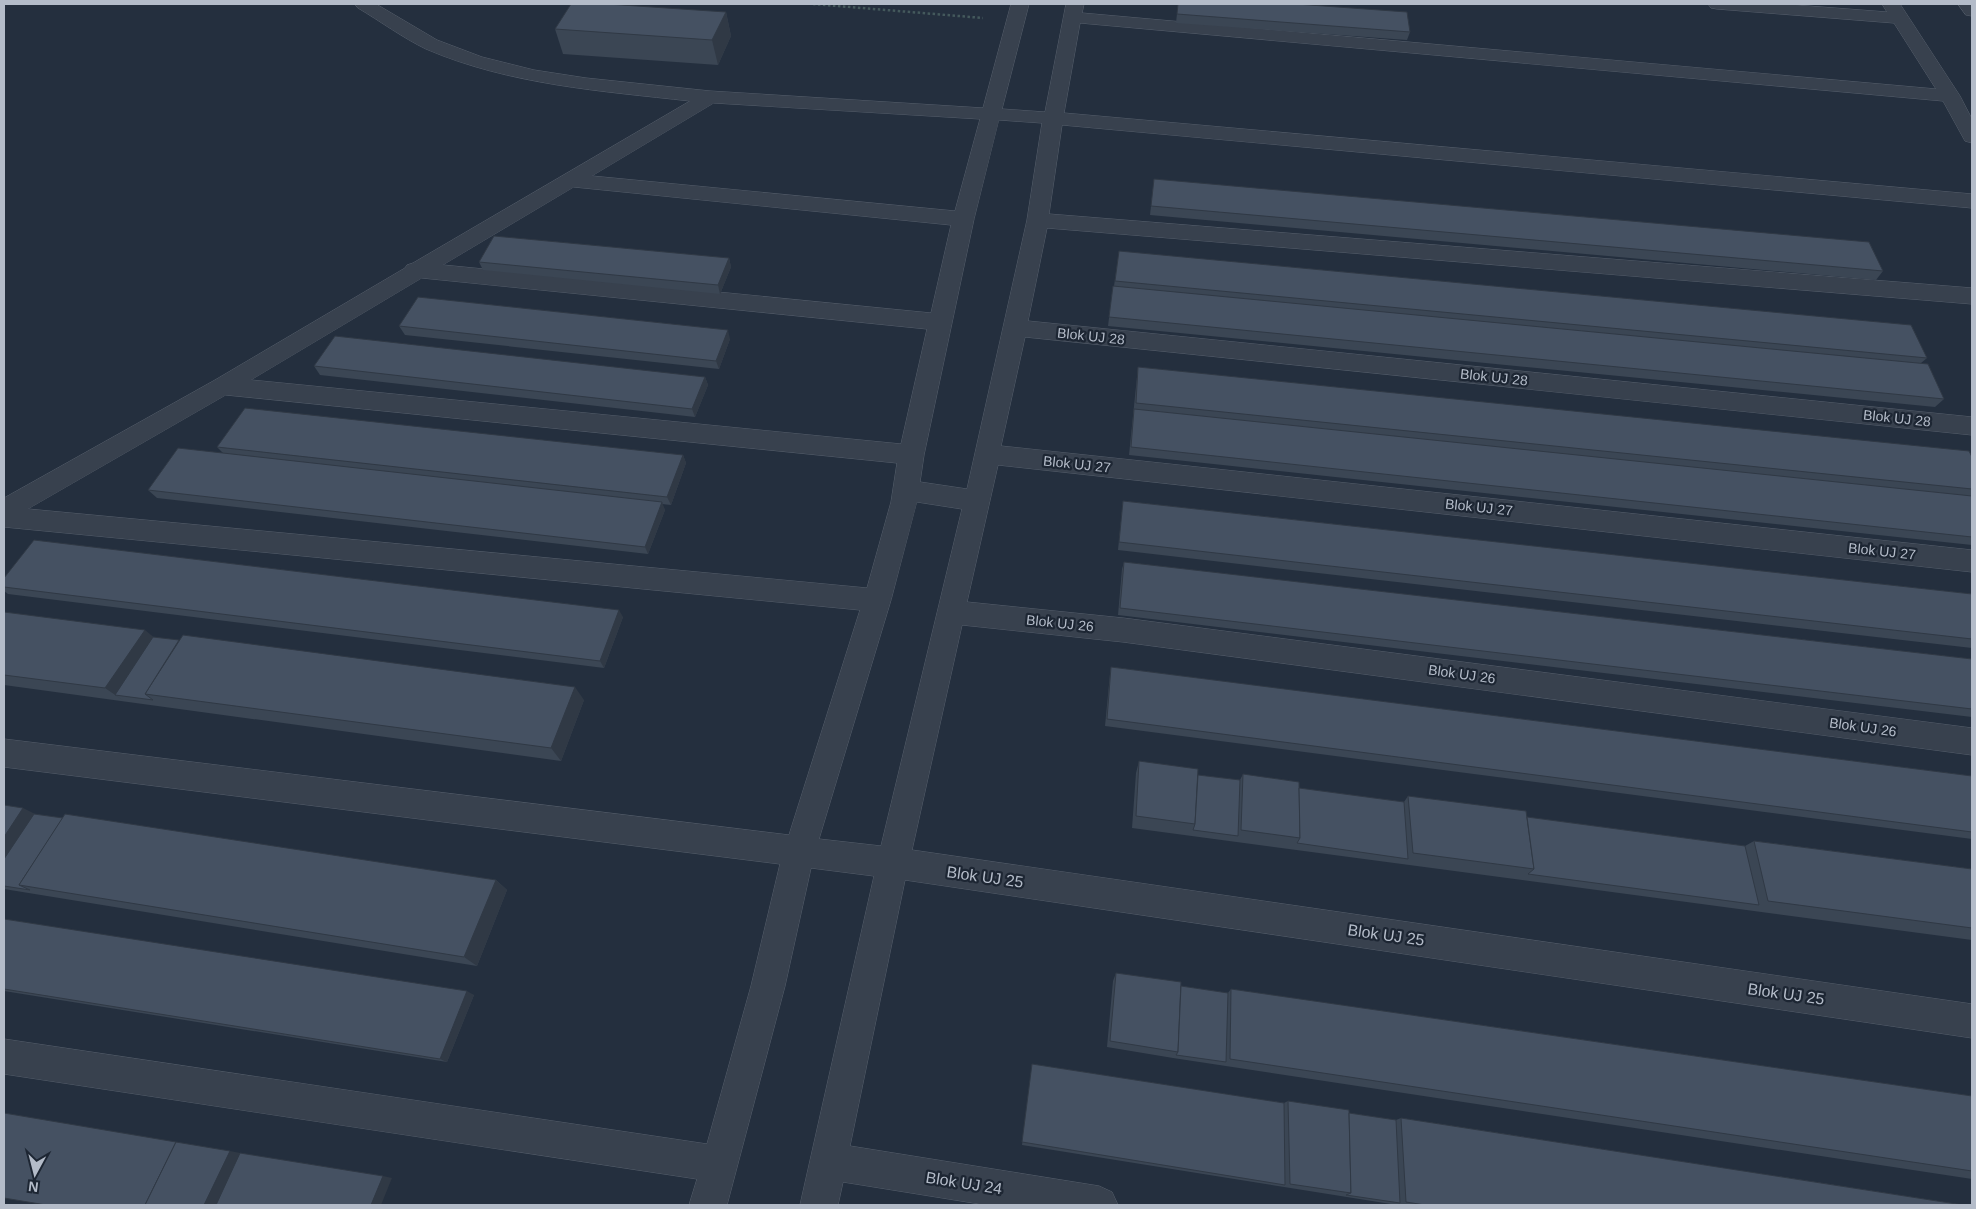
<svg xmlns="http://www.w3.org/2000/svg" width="1976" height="1209" font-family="Arial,sans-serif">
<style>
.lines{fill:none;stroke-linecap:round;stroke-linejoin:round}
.service-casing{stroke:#565f6c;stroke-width:1}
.minor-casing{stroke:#565f6c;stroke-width:1}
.path{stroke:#44595c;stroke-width:2.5;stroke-dasharray:2.5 2.5;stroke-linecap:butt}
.service{fill:#38414e;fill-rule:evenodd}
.minor{fill:#38414e;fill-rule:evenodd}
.wall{fill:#3b4654}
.shaded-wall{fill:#303945}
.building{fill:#455162;stroke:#303945}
.labels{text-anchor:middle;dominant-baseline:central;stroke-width:4.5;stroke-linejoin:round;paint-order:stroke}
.street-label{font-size:14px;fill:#b4bcc9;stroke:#1d2633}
.near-street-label{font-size:16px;fill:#b4bcc9;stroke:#1d2633}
</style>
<rect width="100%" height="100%" fill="#242f3e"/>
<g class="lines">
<!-- service casing -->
<g class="service-casing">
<polygon id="service" points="1958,4 1972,4 1972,16 1966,15"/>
</g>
<!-- minor casing -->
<g class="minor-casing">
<path id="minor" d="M355,4H376L437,40L482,57L534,70L586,78L710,91L983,108L1011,4H1029L1002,109L1045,112L1066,4H1084L1082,13L1936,89L1894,23L1717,9L1711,8L1708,4H1782L1887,12L1882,4H1900L1960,96L1972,119V143L1965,141L1943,101L1080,23L1064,113L1972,194V208L1062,125L1049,214L1972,288V304L1047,228L1028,321L1972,417V435L1025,337L1001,446L1972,550V572L998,465L967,602L1123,618L1972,728V755L1123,642L962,625L912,850L1972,1004V1038L905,880L850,1146L1099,1186L1112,1192L1118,1205H986L843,1182L838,1205H800L874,876L811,868L785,986L727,1205H689L697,1179L4,1074V1039L707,1144L751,986L780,864L4,767V739L789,835L860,610L4,527V498L215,380L405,268L407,265L413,263L690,101C601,91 510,85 426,49C403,38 380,21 358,8ZM714,103L980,119L955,211L592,176ZM999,120L1042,123L1027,220L967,489L920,482L924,455L974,219ZM574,187L951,225L931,313L443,265ZM422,278L927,329L901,444L251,380ZM226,395L897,463L891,502L867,588L28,509ZM917,502L962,509L881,846L819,839L891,600Z"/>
</g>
<!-- path -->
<polyline class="path" points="813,4 983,18"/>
<!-- service -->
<use href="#service" class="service"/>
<!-- minor -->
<use href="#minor" class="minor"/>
</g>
<!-- wall -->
<g class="wall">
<polygon points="1178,4 1296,4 1410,32 1407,40 1176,23"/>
<polygon points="726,12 731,36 718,65 563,54 555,29"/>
<polygon points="1154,179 1883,271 1876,280 1150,215"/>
<polygon points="1119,251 1927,358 1921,363 1944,399 1935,407 1108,326 1113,286 1114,286"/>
<polygon points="729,258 731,267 720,294 483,270 479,262"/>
<polygon points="399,326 730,339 719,369 405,335"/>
<polygon points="314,366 705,377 708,385 695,417 320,375"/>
<polygon points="1138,367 1972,457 1972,545 1129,455"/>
<polygon points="217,447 683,455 686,463 671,505 662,504 665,510 648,554 157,498 148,490 223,453"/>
<polygon points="1123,501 1972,594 1972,648 1118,550"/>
<polygon points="1124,562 1972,659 1972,717 1118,615 1122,569"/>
<polygon points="4,578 623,617 604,668 8,594 4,591"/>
<polygon points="4,612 153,637 584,700 561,761 4,685"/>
<polygon points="1111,667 1972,776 1972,839 1105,726 1110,674"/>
<polygon points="1139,761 1198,775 1240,780 1243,774 1299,788 1404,802 1408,796 1527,817 1745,846 1754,841 1972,869 1972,940 1132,828 1136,773"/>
<polygon points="4,805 34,814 496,880 507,890 477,966 4,889"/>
<polygon points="4,919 474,995 447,1062 4,991"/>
<polygon points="1116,973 1181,986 1228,993 1231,989 1972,1096 1972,1179 1173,1058 1107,1047 1113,981"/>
<polygon points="1032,1064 1284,1103 1288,1101 1349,1113 1396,1120 1401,1118 1963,1205 1397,1205 1022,1145"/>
</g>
<!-- shaded-wall -->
<g class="shaded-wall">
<polygon points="726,12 731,36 718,65 712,40"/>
<polygon points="729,258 731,267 720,294 718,285"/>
<polygon points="728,330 730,339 719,369 716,361"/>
<polygon points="705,377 708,385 695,417 692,409"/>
<polygon points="683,455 686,463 671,505 667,497"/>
<polygon points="662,502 665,510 648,554 645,547"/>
<polygon points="619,610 623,617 604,668 600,661"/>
<polygon points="145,630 162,644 115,695 124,701 105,688"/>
<polygon points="575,687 584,700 561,761 551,748"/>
<polygon points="23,808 45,819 4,882 4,837"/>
<polygon points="496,880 507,890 477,966 464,957"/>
<polygon points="467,991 474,995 447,1062 440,1059"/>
<polygon points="230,1151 250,1155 227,1205 204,1205"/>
<polygon points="383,1176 392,1178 381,1205 371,1205"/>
</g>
<!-- building -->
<g class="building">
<polygon points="571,4 607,4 726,12 712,40 555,29"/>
<polygon points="1178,4 1296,4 1407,12 1410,32 1177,14"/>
<polygon points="1154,179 1869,242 1883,271 1151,206"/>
<polygon points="494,236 729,258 718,285 479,262"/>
<polygon points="1119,251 1911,325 1927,358 1115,281"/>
<polygon points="1113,286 1928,364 1944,399 1109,317"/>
<polygon points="418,297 728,330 716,361 399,326"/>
<polygon points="335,336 705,377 692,409 314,366"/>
<polygon points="1138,367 1969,451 1972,457 1972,489 1136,403"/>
<polygon points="245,408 683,455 667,497 217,447"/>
<polygon points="1134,409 1972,496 1972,537 1131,447"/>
<polygon points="178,448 662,502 645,547 148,490"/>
<polygon points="1123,501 1972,594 1972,639 1119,542"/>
<polygon points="34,540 619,610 600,661 4,587 4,578"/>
<polygon points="1124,562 1972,659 1972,709 1120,608"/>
<polygon points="4,612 145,630 105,688 4,675"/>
<polygon points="183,635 575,687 551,748 145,694"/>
<polygon points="153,637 179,640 145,694 153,700 115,695"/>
<polygon points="1111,667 1972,776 1972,832 1107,719"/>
<polygon points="1139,761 1198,769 1195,824 1136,816"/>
<polygon points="1243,774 1299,782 1300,838 1241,830"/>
<polygon points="1198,775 1240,780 1238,836 1193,830 1195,824"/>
<polygon points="1299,788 1404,802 1408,859 1297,843 1300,838"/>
<polygon points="1408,796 1526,811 1534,869 1413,853"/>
<polygon points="4,805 23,808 4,837"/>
<polygon points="34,814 63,818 19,885 30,890 4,886 4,859"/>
<polygon points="65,814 496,880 464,957 19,885"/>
<polygon points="1527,817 1745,846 1759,905 1528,874 1534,869"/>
<polygon points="1754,841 1972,869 1972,928 1768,901"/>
<polygon points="4,919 467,991 440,1059 4,989"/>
<polygon points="1116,973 1181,982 1178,1052 1110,1041"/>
<polygon points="1181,986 1228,993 1226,1062 1176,1055 1178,1052"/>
<polygon points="1231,989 1972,1096 1972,1171 1230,1059"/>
<polygon points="1032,1064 1284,1103 1285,1185 1022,1142"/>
<polygon points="1288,1101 1349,1110 1351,1193 1290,1184"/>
<polygon points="4,1113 176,1142 145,1205 46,1205 4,1198"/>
<polygon points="1349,1113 1396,1120 1400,1203 1346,1195 1351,1193"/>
<polygon points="1401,1118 1963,1205 1425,1205 1406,1202"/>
<polygon points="176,1142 230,1151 204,1205 145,1205"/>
<polygon points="240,1153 383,1176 371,1205 216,1205"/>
</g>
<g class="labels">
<!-- street labels -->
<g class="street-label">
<text transform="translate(1091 336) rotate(6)">Blok UJ 28</text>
<text transform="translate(1494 377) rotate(6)">Blok UJ 28</text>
<text transform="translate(1897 418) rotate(6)">Blok UJ 28</text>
<text transform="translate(1077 464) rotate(6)">Blok UJ 27</text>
<text transform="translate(1479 507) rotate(6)">Blok UJ 27</text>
<text transform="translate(1882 551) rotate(6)">Blok UJ 27</text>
<text transform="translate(1060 623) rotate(6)">Blok UJ 26</text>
<text transform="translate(1462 674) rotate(8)">Blok UJ 26</text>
<text transform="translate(1863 727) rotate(8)">Blok UJ 26</text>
</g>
<!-- near-street labels -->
<g class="near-street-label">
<text transform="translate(985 877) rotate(8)">Blok UJ 25</text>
<text transform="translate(1386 935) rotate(8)">Blok UJ 25</text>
<text transform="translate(1786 994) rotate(8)">Blok UJ 25</text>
<text transform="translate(964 1183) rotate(9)">Blok UJ 24</text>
</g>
</g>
<!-- border -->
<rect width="1976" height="1209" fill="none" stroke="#b4bcc9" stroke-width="10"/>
<!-- north arrow -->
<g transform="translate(35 1174) rotate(187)" stroke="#1d2633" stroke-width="4" paint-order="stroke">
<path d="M0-4L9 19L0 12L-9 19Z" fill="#b4bcc9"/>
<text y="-8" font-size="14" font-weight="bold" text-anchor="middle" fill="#b4bcc9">N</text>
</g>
</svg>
